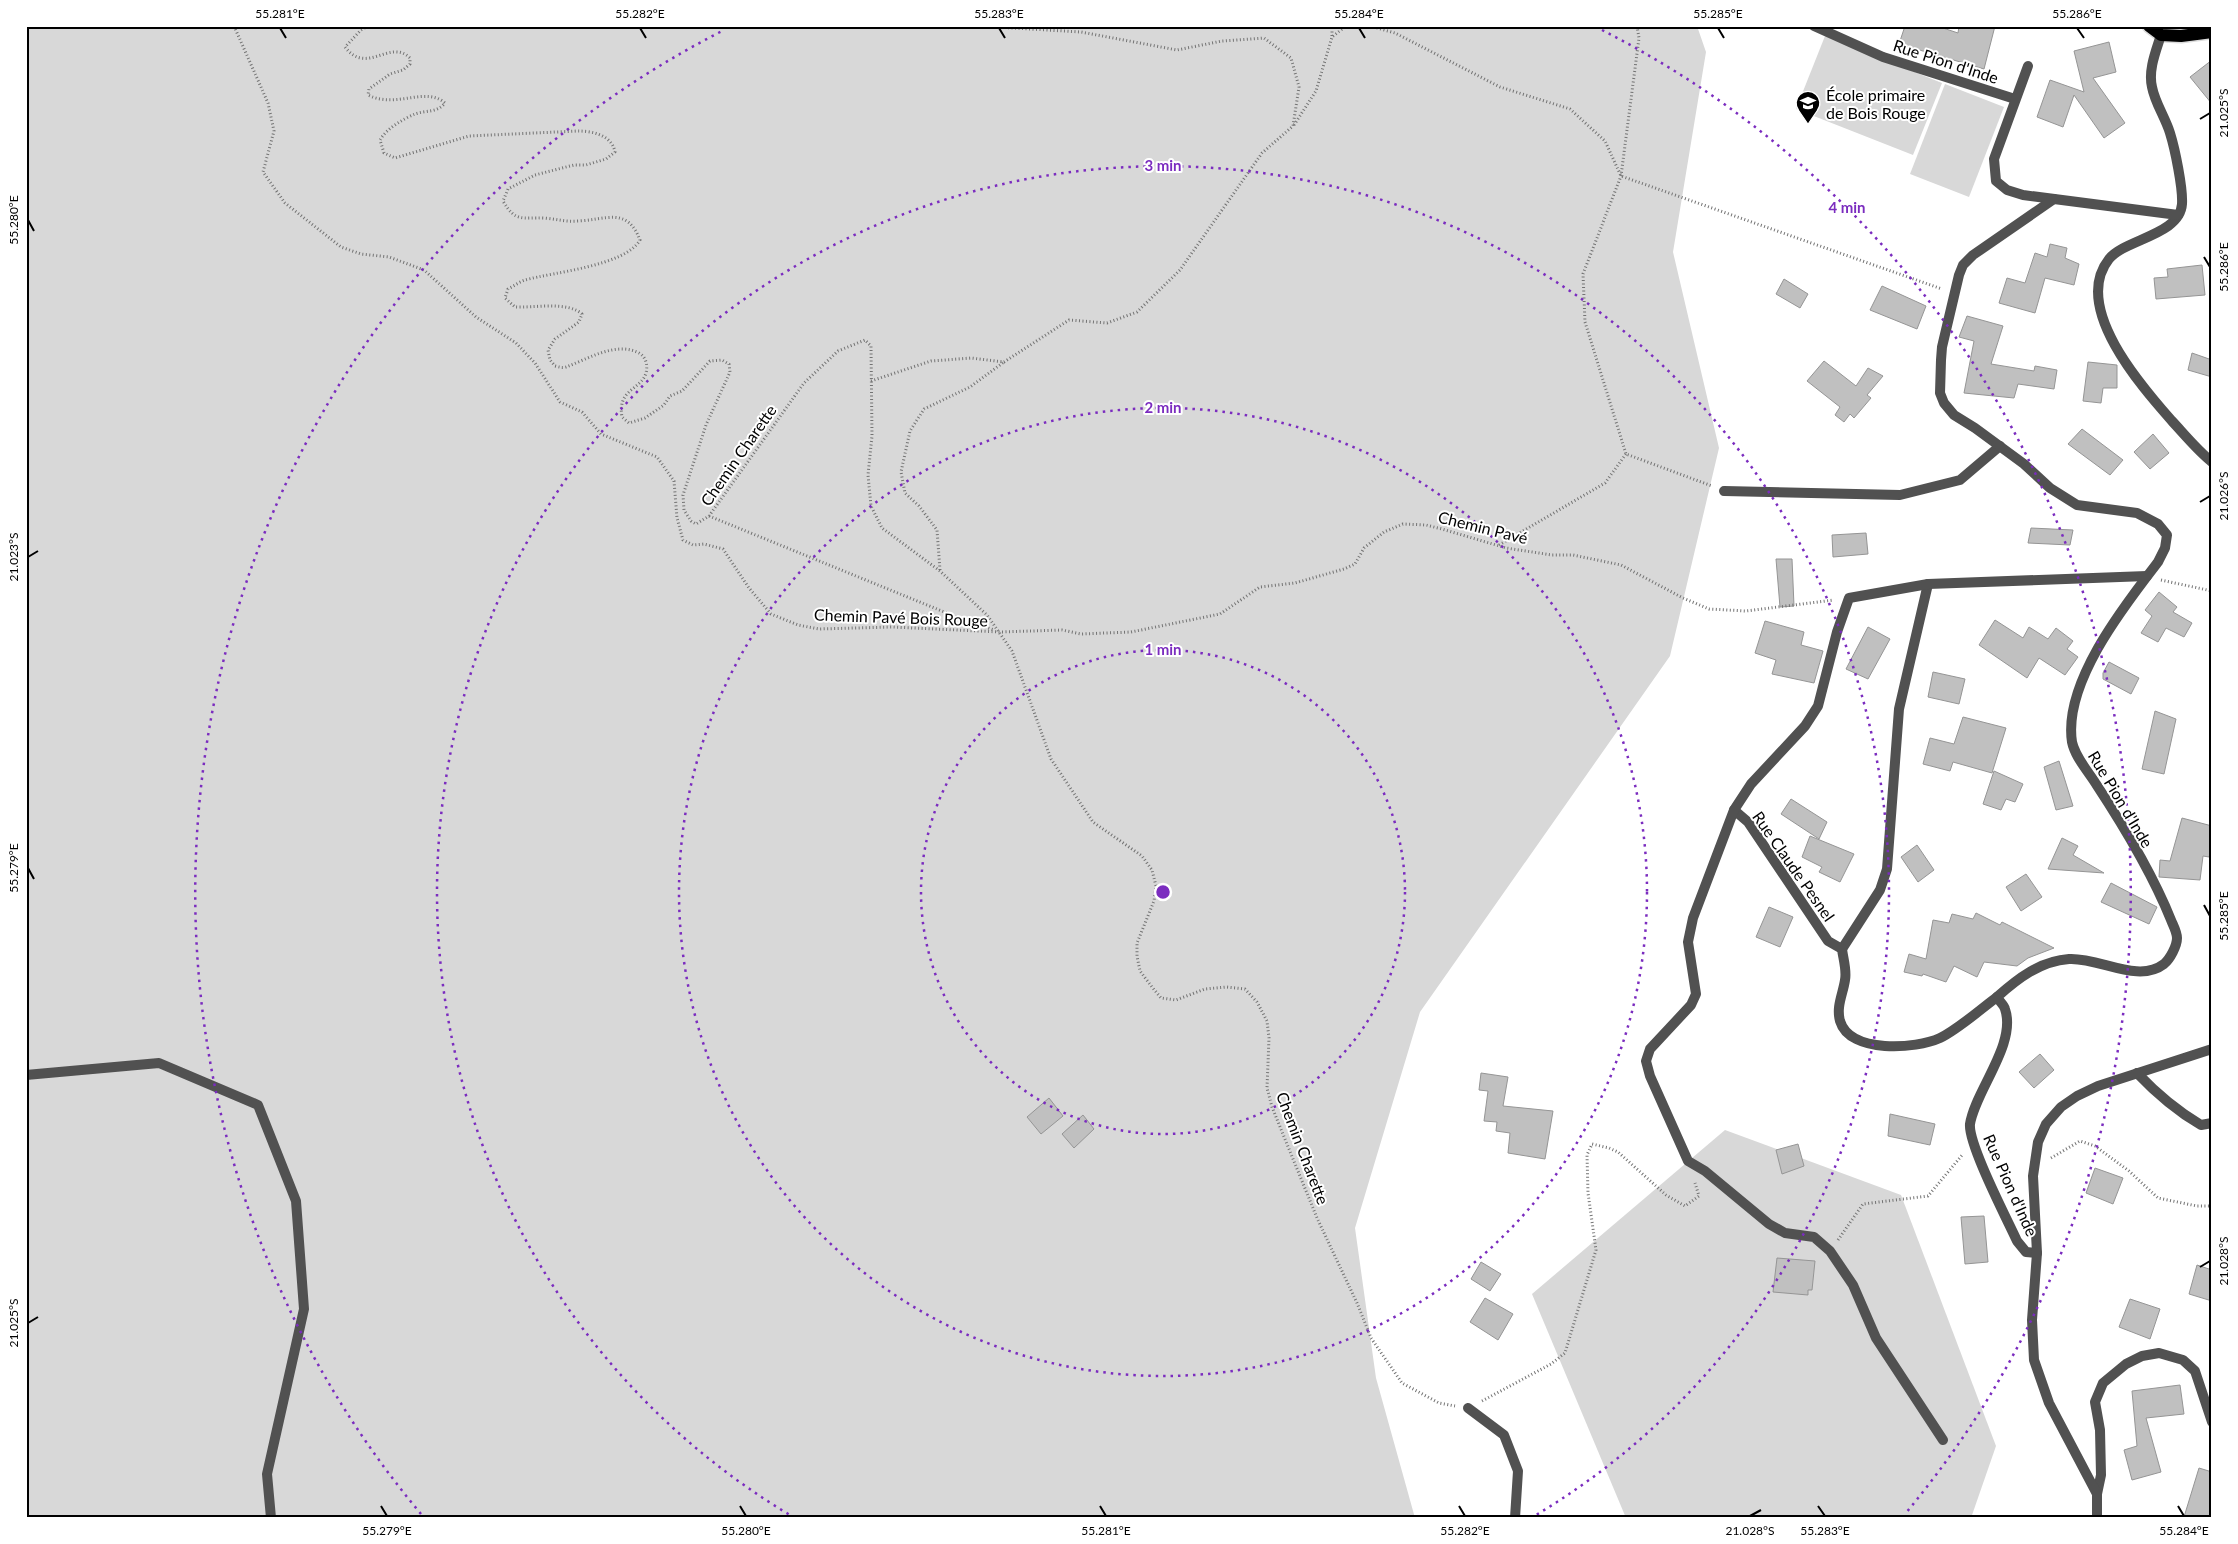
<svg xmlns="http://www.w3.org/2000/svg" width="2238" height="1544" font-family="Lato,sans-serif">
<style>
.green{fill:#d8d8d8}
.building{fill:#c0c0c0;stroke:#959595}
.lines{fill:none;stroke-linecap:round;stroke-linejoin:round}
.primary-casing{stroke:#dbdbdb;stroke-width:15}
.path{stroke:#737373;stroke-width:3;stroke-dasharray:1 2.5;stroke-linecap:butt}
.lane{stroke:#515151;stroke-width:10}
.street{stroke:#515151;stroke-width:10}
.primary{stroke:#000;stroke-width:12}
.ticks{fill:none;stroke:#000;stroke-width:2}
.ring{fill:none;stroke:#7b2cbf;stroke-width:2.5;stroke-dasharray:2.5 5}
.labels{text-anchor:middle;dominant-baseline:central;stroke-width:4;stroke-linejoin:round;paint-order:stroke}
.street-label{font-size:16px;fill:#000;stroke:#fff}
.poi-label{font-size:16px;fill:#000;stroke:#fff;text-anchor:start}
.centre{fill:#7b2cbf;stroke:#fff;stroke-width:2.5}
.ring-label{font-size:15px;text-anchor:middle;font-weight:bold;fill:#7b2cbf;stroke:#fff;stroke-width:4;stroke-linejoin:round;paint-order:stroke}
.neatline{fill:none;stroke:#000;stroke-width:2}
.ticks-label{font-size:12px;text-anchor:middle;fill:#000}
</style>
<rect width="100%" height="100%" fill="#fff"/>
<!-- green -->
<g class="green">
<polygon points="26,26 1697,26 1706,52 1673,252 1719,448 1670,656 1420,1012 1355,1228 1376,1378 1415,1518 26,1518"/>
<polygon points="1825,36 1942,83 1913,155 1796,109"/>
<polygon points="1945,84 2004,107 1969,197 1910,174"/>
<polygon points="1725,1130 1901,1195 1996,1446 1971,1518 1626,1518 1532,1294"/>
</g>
<!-- building -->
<g class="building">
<polygon points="1905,26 1937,26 1958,33 1959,26 1995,26 1984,69 1899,44"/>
<polygon points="2109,42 2116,72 2093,78 2125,123 2104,138 2074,95 2063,127 2037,117 2050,80 2084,92 2074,51"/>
<polygon points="2212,60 2212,104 2190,77"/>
<polygon points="2050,244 2067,248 2065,258 2079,264 2074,285 2045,278 2035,313 1999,303 2007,278 2025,283 2035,253 2047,257"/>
<polygon points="2202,265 2205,295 2156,299 2154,278 2168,277 2167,269"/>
<polygon points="1784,279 1808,294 1800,308 1776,294"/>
<polygon points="1882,286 1926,306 1917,329 1870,310"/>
<polygon points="1967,316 2003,326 1991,364 2034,371 2035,366 2057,370 2054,389 2018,384 2014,398 1964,393 1974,341 1959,337"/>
<polygon points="2192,353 2212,360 2212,377 2188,370"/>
<polygon points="1824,361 1856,386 1868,368 1883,376 1867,395 1871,398 1854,418 1850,414 1844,422 1835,415 1840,407 1807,381"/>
<polygon points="2088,362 2117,365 2117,388 2103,388 2101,403 2083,401"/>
<polygon points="2082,429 2123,460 2110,475 2068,444"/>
<polygon points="2153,434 2169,453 2150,469 2134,452"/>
<polygon points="2031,528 2073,530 2070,545 2028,543"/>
<polygon points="1866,533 1868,554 1833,557 1832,535"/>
<polygon points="1776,559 1792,559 1794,606 1780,607"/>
<polygon points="2159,592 2177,607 2173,612 2192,623 2184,637 2166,628 2158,642 2141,633 2152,616 2145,610"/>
<polygon points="1995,620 2023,638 2029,627 2048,639 2056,628 2073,641 2067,649 2078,657 2065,675 2039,658 2027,678 1979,645"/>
<polygon points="1765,621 1804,632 1801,645 1823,651 1814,683 1772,674 1776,660 1755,653"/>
<polygon points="1868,627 1890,639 1868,679 1846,669"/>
<polygon points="2109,662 2139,678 2131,694 2103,679 2103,673"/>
<polygon points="1933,672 1965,679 1959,704 1928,697"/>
<polygon points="2155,711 2176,719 2164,774 2142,769"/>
<polygon points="1963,717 2006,728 1992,773 1953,762 1950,771 1923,764 1930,738 1954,744"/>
<polygon points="2059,761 2073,806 2056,810 2044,767"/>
<polygon points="1994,771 2023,784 2015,802 2006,799 2001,810 1983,804"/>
<polygon points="1791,799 1827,822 1819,839 1781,814"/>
<polygon points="2182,818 2212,826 2212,847 2209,857 2203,856 2200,880 2159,877 2160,860 2170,861"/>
<polygon points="1810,836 1854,854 1840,882 1819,872 1822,867 1802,857"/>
<polygon points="2062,838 2078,846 2073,855 2104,873 2048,869"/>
<polygon points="1917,845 1934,870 1918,882 1901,857"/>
<polygon points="2026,874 2042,897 2021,911 2006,887"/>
<polygon points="2111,883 2157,907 2149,924 2101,902"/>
<polygon points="1769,907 1793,917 1780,947 1756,937"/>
<polygon points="1976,913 2000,925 2002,922 2054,948 2028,958 2017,966 1984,962 1977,977 1954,966 1946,982 1923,974 1922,976 1904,972 1909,954 1926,959 1933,920 1949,923 1952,914 1973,919"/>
<polygon points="2040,1054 2054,1070 2034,1088 2019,1072"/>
<polygon points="1481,1073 1508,1077 1503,1106 1553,1111 1545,1159 1508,1153 1510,1133 1496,1131 1497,1122 1484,1121 1488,1091 1479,1090"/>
<polygon points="1049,1098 1063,1116 1041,1134 1027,1117"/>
<polygon points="1890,1114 1935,1124 1930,1145 1888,1136"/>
<polygon points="1083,1115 1094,1129 1074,1148 1062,1134"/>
<polygon points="1798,1144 1804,1166 1782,1174 1776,1150"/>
<polygon points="2095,1168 2123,1178 2113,1204 2086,1193"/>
<polygon points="1984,1216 1988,1262 1965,1264 1961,1217"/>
<polygon points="1777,1258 1815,1261 1812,1290 1808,1290 1808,1295 1773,1292"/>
<polygon points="1481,1262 1501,1274 1490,1291 1471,1279"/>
<polygon points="2197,1265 2212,1270 2212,1301 2189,1294"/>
<polygon points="1485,1298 1513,1314 1498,1340 1470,1322"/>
<polygon points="2130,1299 2160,1309 2150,1339 2119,1327"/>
<polygon points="2180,1385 2184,1414 2146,1418 2161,1472 2132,1480 2124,1450 2137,1446 2132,1391"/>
<polygon points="2199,1468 2212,1472 2212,1517 2184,1517"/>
</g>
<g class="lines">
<!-- primary casing -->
<g class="primary-casing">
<polyline id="primary" points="2149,26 2161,35 2181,36 2212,32"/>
</g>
<!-- path -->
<g class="path">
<polyline points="234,26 268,103 274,131 263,172 285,203 341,247 361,254 389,257 424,270 476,317 516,343 535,363 560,402 582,412 601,434 657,457 674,481 677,518 683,540 693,545 704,544 723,549 749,588 771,614 798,625 819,629 892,627 1000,632 1062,630 1081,634 1131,632 1220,614 1260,587 1295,583 1344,569 1355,564 1364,548 1384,532 1403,524 1426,525 1442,529 1506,548 1552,555 1573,555 1621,565 1683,598 1709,609 1746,611 1834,600"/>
<path d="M368,26L361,30L345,47C367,76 390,38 410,58V64L403,70L390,74L369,89L368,95C396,109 426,86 445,103C437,113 426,110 415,114C403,119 386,129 380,140L384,153L395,158L469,136L578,131C592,131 612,135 615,152L606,159L586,165H574L535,175L508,189L503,201C516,223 522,217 544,218C556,219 566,222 578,221C606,220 627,206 640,240C625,266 554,272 525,280C519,282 514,286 508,289L505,298L515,307C533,308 568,301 582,314L579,322L555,339L548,350L550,360L555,366C559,367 562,368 566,367C588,359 616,341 639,353C646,357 648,365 646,373C641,390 617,389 622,417L629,423L645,418L664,405L670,396L682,391L710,361L722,360L729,364L730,372L706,425L683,495L684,510L691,521L696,524L709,516L804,383L838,351L865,340L871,346L872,436L868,475L871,506L882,528L940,571L987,615L1012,651L1051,759L1093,822L1142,856L1152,870L1156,886L1154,901L1137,943V956L1140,971L1152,987L1161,998L1176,1000L1205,989L1226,987L1245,989L1257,1002L1267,1021L1269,1038L1267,1088L1272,1107L1317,1218L1357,1303L1371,1338L1402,1383L1439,1403L1455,1406"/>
<polyline points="1370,26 1395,33 1500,87 1570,109 1605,141 1621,176 1942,289"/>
<polyline points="1637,26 1639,38 1621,176 1583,274 1585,322 1626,454 1712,486"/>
<polyline points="1332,36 1332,26"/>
<polyline points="1294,125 1316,91 1332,37 1346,26"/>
<polyline points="871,381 931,361 971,358 1004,362 1069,320 1107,323 1137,312 1180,270 1262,153 1293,126 1299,87 1291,58 1264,38 1222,41 1177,50 1081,32 979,26"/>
<polyline points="709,516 954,616 994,630"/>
<polyline points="1499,545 1605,483 1626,454"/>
<polyline points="940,570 937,530 919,506 905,493 901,472 910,431 924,409 970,387 1004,362"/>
<polyline points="2161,580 2212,591"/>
<polyline points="2051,1158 2080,1141 2095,1146 2129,1171 2158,1198 2197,1206 2212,1206"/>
<polyline points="1838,1240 1863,1204 1928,1196 1963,1154"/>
<polyline points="1482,1401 1551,1364 1565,1353 1596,1250 1588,1193 1587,1155 1592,1144 1609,1148 1618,1152 1666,1195 1685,1206 1699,1196 1695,1183"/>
</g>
<!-- lane -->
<g class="lane">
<polyline points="1842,949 1880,890 1887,869 1899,709 1928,584"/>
<path d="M2137,1073C2156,1093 2177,1111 2201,1125L2212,1123"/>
<polyline points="26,1075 159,1063 258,1105 296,1201 304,1309 267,1474 271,1518"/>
</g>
<!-- street -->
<g class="street">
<polyline points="1814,26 1883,57 2015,99"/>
<path d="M2161,35C2156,51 2148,70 2152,87C2155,103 2165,117 2170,133C2175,149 2183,188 2182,204C2180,235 2125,239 2109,259C2071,307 2142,387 2172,421C2185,435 2197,450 2212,462"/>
<polyline points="2028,66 1994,159 1996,181 2007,190 2023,195 2178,215"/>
<polyline points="1724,491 1900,495 1960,480 2000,446"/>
<path d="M1734,810L1748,822L1828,941L1842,949C1843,958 1847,970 1845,980C1843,994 1836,1006 1840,1021C1850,1054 1916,1049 1940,1038C1957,1030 1981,1009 1997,997"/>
<path d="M2037,1253L2026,1252L2017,1241C2007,1219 1968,1144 1970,1124C1975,1091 2017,1044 2005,1009C2004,1005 1999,1001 1997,997C2017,979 2040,961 2069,959C2099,957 2138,984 2164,964C2170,959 2177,946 2177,938C2177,932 2173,925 2171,920C2153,875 2123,825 2096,784C2088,771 2075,757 2072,742C2063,683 2124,606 2158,562L2165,548L2167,535L2158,524L2137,513L2077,505L2050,488L2024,464L1975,428L1954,415L1944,403L1940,393L1941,360L1942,347L1959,275L1963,265L1973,255L2054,199"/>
<polyline points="1468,1408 1504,1435 1518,1471 1515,1518"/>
<polyline points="1943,1440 1876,1338 1853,1285 1830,1251 1814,1237 1785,1233 1769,1224 1705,1171 1688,1161 1650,1076 1646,1061 1650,1049 1691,1005 1696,994 1688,942 1693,918 1734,810 1751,784 1805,726 1818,706 1837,632 1849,598 1928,584 2147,576"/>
<polyline points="2097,1494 2101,1475 2100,1430 2095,1402 2103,1383 2126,1364 2142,1356 2159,1353 2183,1360 2195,1371 2212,1422"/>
<polyline points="2097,1518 2097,1494 2049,1403 2034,1360 2032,1320 2037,1253 2033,1176 2038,1142 2046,1124 2061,1107 2077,1096 2098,1086 2212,1049"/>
</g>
<!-- primary -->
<use href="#primary" class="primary"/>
</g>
<!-- ticks -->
<path class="ticks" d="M280,28L286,38M640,28L646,38M999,28L1005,38M1359,28L1365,38M1718,28L1724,38M2077,28L2084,38M2200,119L2210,113M28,220L34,231M2204,257L2210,267M2200,502L2210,496M28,557L38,551M28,868L34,879M2204,905L2210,916M2200,1267L2210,1261M28,1323L38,1317M381,1506L387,1516M740,1506L746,1516M1100,1506L1106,1516M1459,1506L1465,1516M1818,1506L1825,1516M2178,1506L2184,1516M1750,1516L1761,1510"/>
<!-- distance rings -->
<g class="ring">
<circle cx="1163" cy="892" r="242"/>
<circle cx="1163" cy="892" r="484"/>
<path d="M795 1518A726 726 0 1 1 1531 1518"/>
<path d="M421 1514A968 968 0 0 1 724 30M1602 30A968 968 0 0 1 1905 1514"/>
</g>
<!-- icons -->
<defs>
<g id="school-pin" transform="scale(1.25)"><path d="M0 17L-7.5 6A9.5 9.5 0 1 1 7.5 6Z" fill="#000" stroke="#fff"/><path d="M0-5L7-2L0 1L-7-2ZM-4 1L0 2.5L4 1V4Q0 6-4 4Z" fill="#fff"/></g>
</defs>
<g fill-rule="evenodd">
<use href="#school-pin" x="1808" y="103"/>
</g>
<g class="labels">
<!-- street labels -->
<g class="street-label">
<text transform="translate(1946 61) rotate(18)">Rue Pion d'Inde</text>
<text transform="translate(738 455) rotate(-55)">Chemin Charette</text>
<text transform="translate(1483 527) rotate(14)">Chemin Pavé</text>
<text transform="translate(901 617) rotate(2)">Chemin Pavé Bois Rouge</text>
<text transform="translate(2121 799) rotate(59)">Rue Pion d'Inde</text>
<text transform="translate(1794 866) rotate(55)">Rue Claude Pesnel</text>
<text transform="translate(1303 1148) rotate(69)">Chemin Charette</text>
<text transform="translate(2011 1185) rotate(66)">Rue Pion d'Inde</text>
</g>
<!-- poi labels -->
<g class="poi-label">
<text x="1826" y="94">École primaire<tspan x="1826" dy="18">de Bois Rouge</tspan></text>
</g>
</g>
<circle cx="1163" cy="892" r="8" class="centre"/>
<g class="ring-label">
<text x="1163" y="171">3 min</text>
<text x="1847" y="213">4 min</text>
<text x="1163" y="413">2 min</text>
<text x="1163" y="655">1 min</text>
</g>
<!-- border -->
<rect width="2238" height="1544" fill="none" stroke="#ffffff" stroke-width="55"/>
<rect x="28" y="28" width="2182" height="1488" class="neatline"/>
<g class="ticks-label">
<text x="280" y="18">55.281°E</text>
<text x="640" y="18">55.282°E</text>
<text x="999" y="18">55.283°E</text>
<text x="1359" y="18">55.284°E</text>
<text x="1718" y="18">55.285°E</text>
<text x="2077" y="18">55.286°E</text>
<text transform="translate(2224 113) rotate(-90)" y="4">21.025°S</text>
<text transform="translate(14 220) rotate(-90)" y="4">55.280°E</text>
<text transform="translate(2224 267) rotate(-90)" y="4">55.286°E</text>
<text transform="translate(2224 496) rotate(-90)" y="4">21.026°S</text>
<text transform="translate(14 557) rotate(-90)" y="4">21.023°S</text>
<text transform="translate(14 868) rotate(-90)" y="4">55.279°E</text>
<text transform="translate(2224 916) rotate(-90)" y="4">55.285°E</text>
<text transform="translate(2224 1261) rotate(-90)" y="4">21.028°S</text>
<text transform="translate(14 1323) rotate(-90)" y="4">21.025°S</text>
<text x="387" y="1535">55.279°E</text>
<text x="746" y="1535">55.280°E</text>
<text x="1106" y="1535">55.281°E</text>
<text x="1465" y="1535">55.282°E</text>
<text x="1750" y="1535">21.028°S</text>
<text x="1825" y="1535">55.283°E</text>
<text x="2184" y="1535">55.284°E</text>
</g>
</svg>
